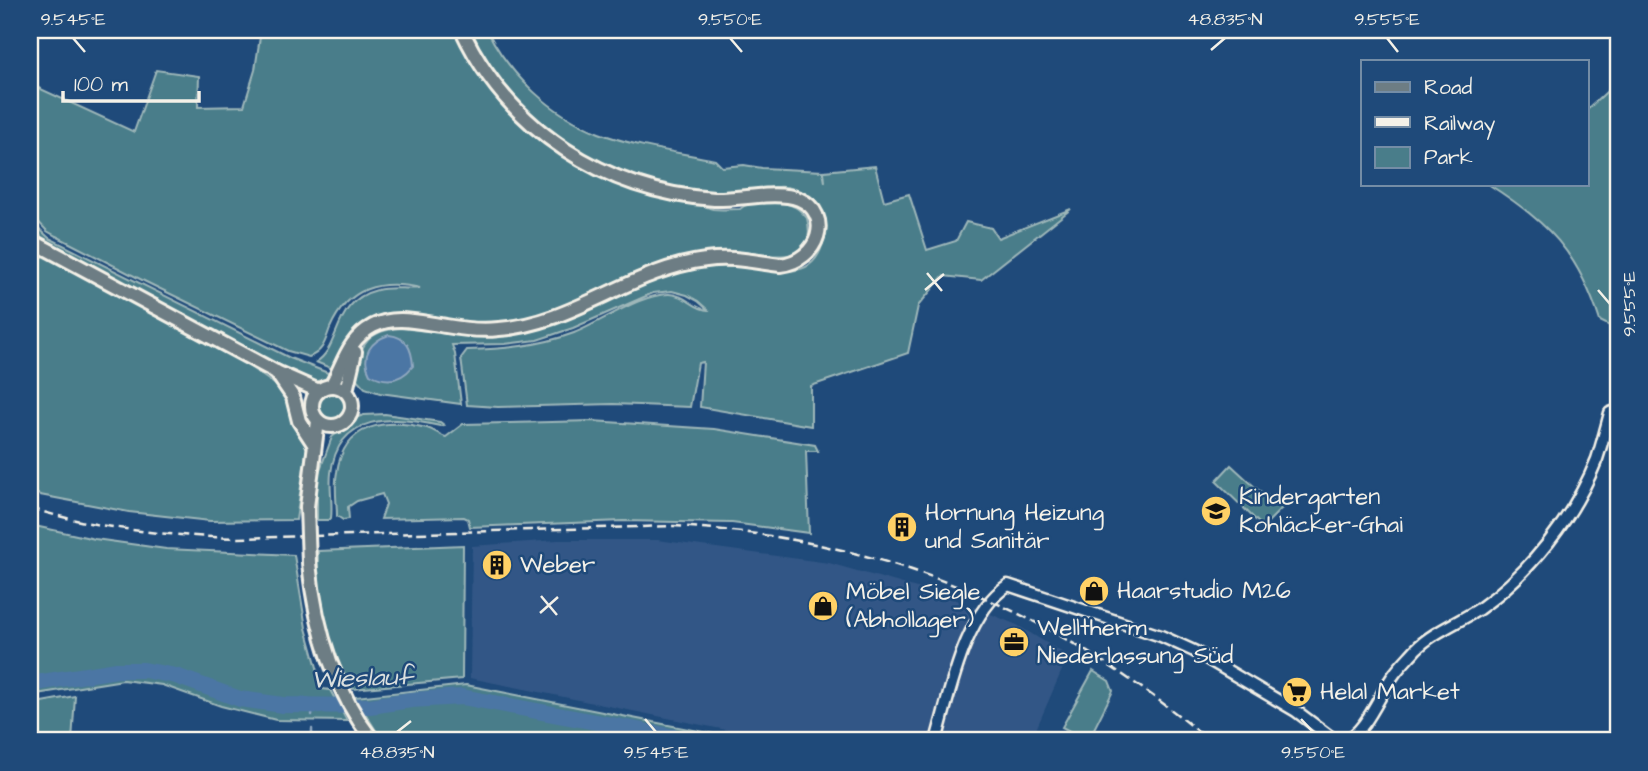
<svg xmlns="http://www.w3.org/2000/svg" width="1648" height="771" font-family="'Architects Daughter',sans-serif">
<style>
.built{fill:#335786}
.green{fill:#497d8a;stroke:#9eb7b9;stroke-width:2}
.water{fill:#4b76a4;stroke:#8fa7bf;stroke-width:2}
.lines{fill:none;stroke-linecap:round;stroke-linejoin:round}
.stream{stroke:#8fa7bf;stroke-width:2.5}
.river{stroke:#4b76a4;stroke-width:16}
.minor-casing{stroke:#f4f1e8;stroke-width:15}
.major-casing{stroke:#f4f1e8;stroke-width:18}
.minor{stroke:#1f4a7a;stroke-width:10}
.major{stroke:#6d7d84;stroke-width:12}
.rail{stroke:#f4f1e8;stroke-width:2.5;stroke-dasharray:10 5;stroke-linecap:butt}
.major-bridge-casing{stroke:#f4f1e8;stroke-width:18;stroke-linecap:butt}
.major-bridge{stroke:#6d7d84;stroke-width:12}
.ticks{fill:none;stroke:#f4f1e8;stroke-width:2.5}
.labels{text-anchor:middle;dominant-baseline:central;stroke-width:5;stroke-linejoin:round;paint-order:stroke}
.poi-label{font-size:24px;fill:#f4f1e8;stroke:#1f4a7a;text-anchor:start}
.water-label{font-size:26px;font-style:italic;fill:#dbdfde;stroke:#1f4a7a}
.neatline{fill:none;stroke:#f4f1e8;stroke-width:2.5}
.ticks-label{font-size:18px;text-anchor:middle;fill:#f4f1e8}
</style>
<rect width="100%" height="100%" fill="#1f4a7a"/>
<filter id="ink" filterUnits="userSpaceOnUse"><feTurbulence type="fractalNoise" baseFrequency=".0143" numOctaves="2"/><feDisplacementMap in="SourceGraphic" scale="14" xChannelSelector="R" yChannelSelector="G"/><feConvolveMatrix kernelMatrix="1 2 1 2 8 2 1 2 1" color-interpolation-filters="sRGB"/></filter>
<g filter="url(#ink)">
<!-- built -->
<polygon class="built" points="558,540 657,540 829,563 952,598 1017,625 1068,656 1031,741 780,741 470,678 472,546"/>
<!-- green -->
<g class="green">
<path d="M261,30H454C492,108 557,167 641,193C660,199 679,201 698,204C704,205 708,208 713,209C722,210 731,209 740,209C752,199 781,200 795,207C800,209 803,214 807,218C819,268 770,254 741,253C729,252 716,252 704,254C644,261 596,299 539,316C524,321 508,322 492,324C457,328 412,306 381,315C354,323 344,345 335,370L316,362C341,348 332,301 377,290C391,286 407,290 420,288C380,279 348,287 330,328C325,341 324,351 309,357L288,351L146,282L56,236L47,231L30,213V84L134,132L156,70L199,76L198,107L244,106L255,70Z"/>
<path d="M466,30H487C510,76 551,114 599,133C636,147 677,152 715,160L722,167L744,165L762,168L823,171L825,182L824,171L875,166L884,201L909,194L927,250L956,241L966,222L991,228L998,238L1071,209L981,280L943,276L918,306L908,353L811,386V426L700,407L703,362L698,363L690,407L613,404L498,407L467,405L461,358L467,350C503,349 539,346 574,333C602,322 640,294 669,294C685,294 695,310 708,310L698,301L687,295L672,291L653,293L573,328L537,340L505,344L452,345L455,354L461,404L380,393L365,388L352,374C363,344 366,331 400,328C448,333 495,341 542,327C591,313 634,280 684,269C703,265 722,262 742,264C771,267 811,286 823,243C830,220 816,197 794,189C780,184 765,189 752,191C736,193 720,194 704,192C597,184 517,122 466,30Z"/>
<path d="M1618,81V317L1610,326L1600,321C1578,252 1548,222 1488,184H1587V110Z"/>
<path d="M30,220L49,238L290,358L333,375C319,390 303,378 288,371L45,243L30,233Z"/>
<polygon points="30,245 220,346 280,388 287,397 307,446 296,520 210,521 129,512 40,495 30,491"/>
<circle cx="332" cy="406" r="14"/>
<path d="M385,414L440,422L444,425L440,426C394,415 338,413 331,473C329,488 333,503 331,518L329,520H317V478L332,437L358,417L364,415Z"/>
<path d="M592,421L714,429L815,445L818,451H806L809,533L732,523L623,521L470,527L468,519L464,517L381,519L386,504L382,494L357,501L348,507L349,519L343,520L337,516C337,502 334,486 337,472C344,423 386,418 427,428C434,430 439,435 446,437L463,424Z"/>
<polygon points="1231,465 1257,489 1284,506 1263,527 1216,481"/>
<polygon points="30,525 95,539 166,549 294,555 306,628 323,689 330,690 347,721 276,720 221,706 162,685 123,680 30,695"/>
<path d="M463,545L462,679L353,689C328,651 316,596 318,551Z"/>
<polygon points="1093,671 1109,681 1113,691 1088,741 1062,727"/>
<polygon points="466,685 739,739 748,741 387,741 380,732 377,732 355,697"/>
<polygon points="75,696 72,741 30,741 30,704"/>
</g>
<!-- water -->
<path class="water" d="M389,335C407,337 412,349 413,366C401,381 386,383 370,374C360,355 371,341 389,335Z"/>
<g class="lines">
<!-- stream -->
<g class="stream">
<polyline points="312,715 313,706"/>
<polyline points="312,741 312,729"/>
</g>
<!-- river -->
<polyline class="river" points="30,684 117,670 144,670 176,676 240,699 283,705 370,706 411,700 462,697 697,741"/>
<!-- minor casing -->
<g class="minor-casing">
<g id="minor">
<path d="M936,741C950,693 964,614 1008,585L1161,636L1194,651L1296,711L1336,741"/>
<path d="M1344,741C1367,732 1380,692 1395,673C1401,665 1409,657 1416,649C1433,632 1459,622 1479,609C1530,573 1574,517 1597,459C1602,444 1606,428 1610,413L1618,410"/>
</g>
</g>
<!-- major casing -->
<g class="major-casing">
<g id="major">
<polyline points="30,240 276,372 319,391"/>
<polyline points="276,372 293,397 299,421 314,444"/>
<circle cx="332" cy="406" r="20"/>
<path d="M331,386C344,363 348,339 373,326C396,314 422,323 446,326C463,329 482,331 499,329C573,324 632,269 706,260C732,256 755,262 780,265C819,261 834,214 799,199C777,190 739,200 714,199C605,192 508,129 462,30"/>
<polyline points="346,391 355,352"/>
<polyline points="307,507 318,421"/>
<path d="M309,563C315,626 334,690 373,741"/>
</g>
</g>
<!-- minor -->
<use href="#minor" class="minor"/>
<!-- major -->
<use href="#major" class="major"/>
<!-- rail -->
<path class="rail" d="M30,508C98,529 168,536 239,538L674,526C882,538 1051,607 1210,741"/>
<!-- major-bridge casing -->
<g class="major-bridge-casing">
<polyline id="major-bridge" points="307,507 309,563"/>
</g>
<!-- major-bridge -->
<use href="#major-bridge" class="major-bridge"/>
</g>
</g>
<!-- ticks -->
<path class="ticks" d="M73,38L85,52M730,38L742,52M1387,38L1398,52M1211,50L1225,38M927,273L942,291M925,290L944,274M1598,290L1610,304M541,596L557,615M540,613L558,597M645,719L656,732M1301,719L1313,732M397,732L411,721"/>
<!-- icons -->
<defs>
<g id="school-disc" transform="scale(1.575)"><circle r="9.5" fill="#ffd166" stroke="#1f4a7a"/><path d="M0-5L7-2L0 1L-7-2ZM-4 1L0 2.5L4 1V4Q0 6-4 4Z" fill="#111"/></g>
<g id="building-disc" transform="scale(1.575)"><circle r="9.5" fill="#ffd166" stroke="#1f4a7a"/><path d="M-4-6H4V6H1V3H-1V6H-4ZM-2.5-4.3h1.7v1.8h-1.7ZM.8-4.3h1.7v1.8H.8ZM-2.5-1h1.7V.8h-1.7ZM.8-1h1.7V.8H.8Z" fill="#111"/></g>
<g id="shop-disc" transform="scale(1.575)"><circle r="9.5" fill="#ffd166" stroke="#1f4a7a"/><path d="M-5-2.5h2.3a2.7 3.5 0 0 1 5.4 0H5L5.5 6h-11ZM-1.5-2.5h3a1.5 2.3 0 0 0-3 0Z" fill="#111"/></g>
<g id="office-disc" transform="scale(1.575)"><circle r="9.5" fill="#ffd166" stroke="#1f4a7a"/><path d="M-6-3h4V-5.5h4V-3h4V5H-6ZM-1-4.5V-3h2v-1.5ZM-6 0V1H6V0Z" fill="#111"/></g>
<g id="supermarket-disc" transform="scale(1.575)"><circle r="9.5" fill="#ffd166" stroke="#1f4a7a"/><path d="M-6-5.5h2.5l.6 2H6L4.5 2H-2.5L-4.4-4H-6ZM-1.5 3.2a1.3 1.3 0 1 0 .1 0ZM3 3.2a1.3 1.3 0 1 0 .1 0Z" fill="#111"/></g>
</defs>
<g fill-rule="evenodd">
<use href="#school-disc" x="1216" y="511"/>
<use href="#building-disc" x="902" y="527"/>
<use href="#building-disc" x="497" y="565"/>
<use href="#shop-disc" x="1094" y="591"/>
<use href="#shop-disc" x="823" y="606"/>
<use href="#office-disc" x="1014" y="642"/>
<use href="#supermarket-disc" x="1297" y="692"/>
</g>
<g class="labels">
<!-- poi labels -->
<g class="poi-label">
<text x="1239" y="497">Kindergarten<tspan x="1239" dy="28">Kohläcker-Ghai</tspan></text>
<text x="925" y="513">Hornung Heizung<tspan x="925" dy="28">und Sanitär</tspan></text>
<text x="520" y="565">Weber</text>
<text x="1117" y="591">Haarstudio M26</text>
<text x="846" y="592">Möbel Siegle<tspan x="846" dy="28">(Abhollager)</tspan></text>
<text x="1037" y="628">Welltherm<tspan x="1037" dy="28">Niederlassung Süd</tspan></text>
<text x="1320" y="692">Helal Market</text>
</g>
<!-- water labels -->
<g class="water-label">
<text transform="translate(362 678) rotate(-2)">Wieslauf</text>
</g>
</g>
<!-- margin -->
<rect width="1648" height="771" fill="none" stroke="#1f4a7a" stroke-width="77"/>
<!-- legend -->
<rect x="1361" y="60" width="228" height="126" fill="#1f4a7a" stroke="#748da6" stroke-width="2"/>
<rect x="1375" y="82" width="35" height="10" fill="#6d7d84" stroke="#748da6" stroke-width="2"/>
<text x="1424" y="94" font-size="21" fill="#f4f1e8">Road</text>
<rect x="1375" y="117" width="35" height="10" fill="#f4f1e8" stroke="#748da6" stroke-width="2"/>
<text x="1424" y="130" font-size="21" fill="#f4f1e8">Railway</text>
<rect x="1375" y="147" width="35" height="21" fill="#497d8a" stroke="#748da6" stroke-width="2"/>
<text x="1424" y="164" font-size="21" fill="#f4f1e8">Park</text>
<!-- scale -->
<path d="M63 91v10h136v-10" fill="none" stroke="#f4f1e8" stroke-width="3.5"/>
<text x="74" y="91" font-size="21" fill="#f4f1e8" stroke="#1f4a7a" stroke-width="5" paint-order="stroke">100 m</text>
<rect x="38" y="38" width="1572" height="694" class="neatline"/>
<g class="ticks-label">
<text x="73" y="25">9.545°E</text>
<text x="730" y="25">9.550°E</text>
<text x="1225" y="25">48.835°N</text>
<text x="1387" y="25">9.555°E</text>
<text transform="translate(1629 304) rotate(-90)" y="6">9.555°E</text>
<text x="397" y="758">48.835°N</text>
<text x="656" y="758">9.545°E</text>
<text x="1313" y="758">9.550°E</text>
</g>
</svg>
